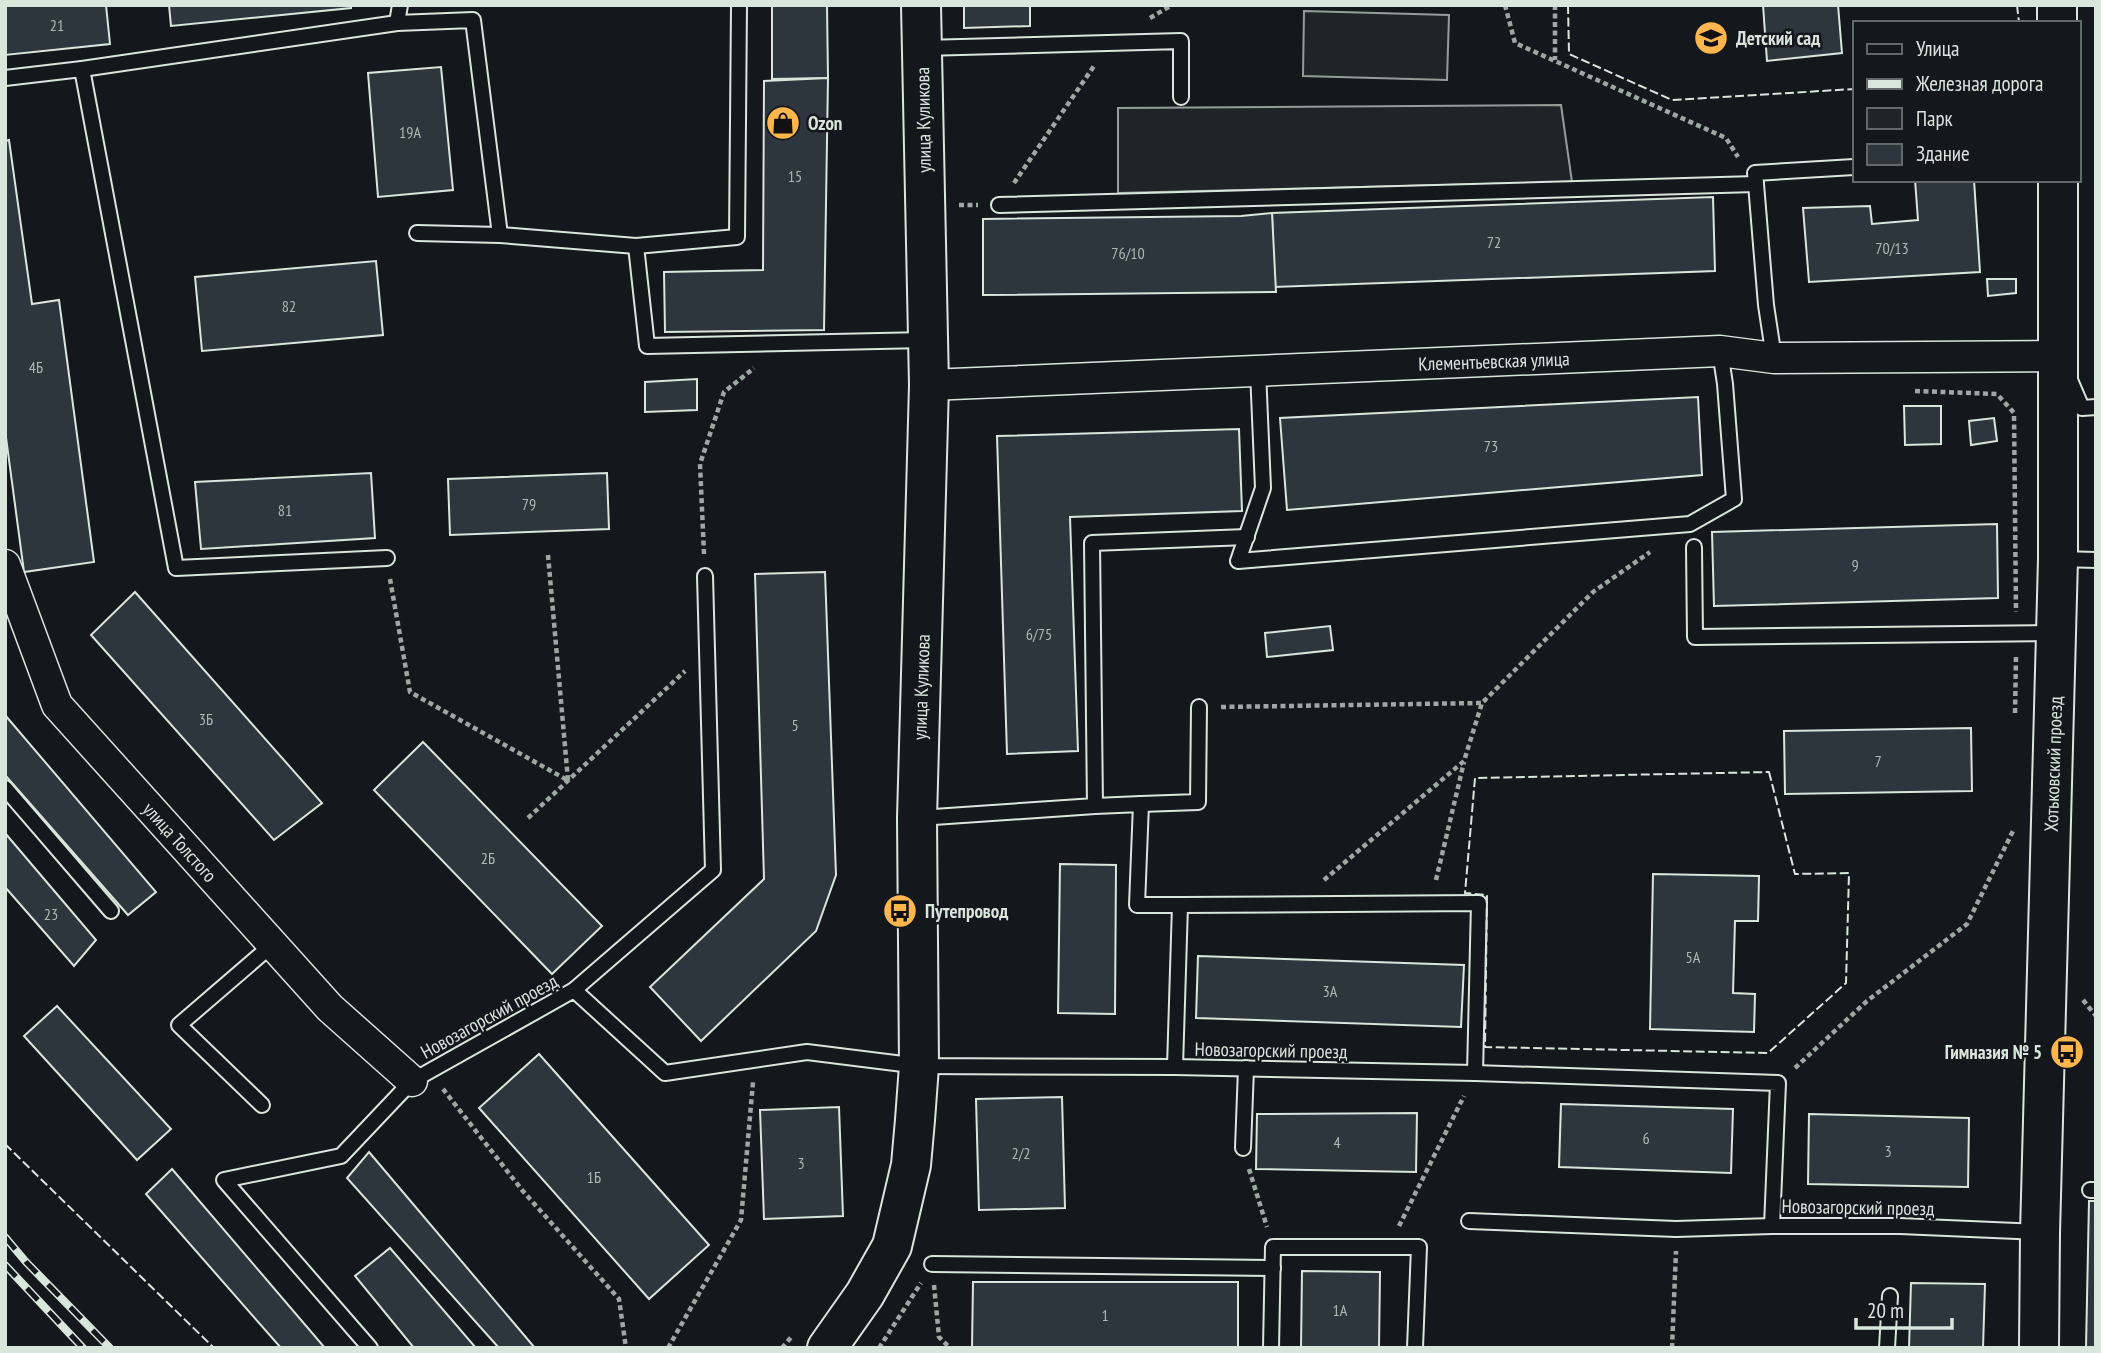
<svg xmlns="http://www.w3.org/2000/svg" width="2101" height="1353" font-family="'PT Sans Narrow',sans-serif">
<style>
.green{fill:#202428;stroke:#939e99;stroke-width:2}
.building{fill:#2c363c;stroke:#d8e6dc;stroke-width:2}
.lines{fill:none;stroke-linecap:round;stroke-linejoin:round}
.service-casing{stroke:#d8e6dc;stroke-width:18}
.minor-casing{stroke:#d8e6dc;stroke-width:33}
.secondary-casing{stroke:#d8e6dc;stroke-width:42}
.path{stroke:#9da8a2;stroke-width:4.5;stroke-dasharray:5 3.5;stroke-linecap:butt}
.service{stroke:#14181c;stroke-width:14}
.minor{stroke:#14181c;stroke-width:30}
.secondary{stroke:#14181c;stroke-width:38}
.rail-casing{stroke:#d8e6dc;stroke-width:8}
.rail{stroke:#14181c;stroke-width:5;stroke-dasharray:16;stroke-linecap:butt}
.fence{stroke:#d8e6dc;stroke-width:2;stroke-dasharray:9 3.5;stroke-linecap:butt}
.labels{text-anchor:middle;dominant-baseline:central;stroke-width:5;stroke-linejoin:round;paint-order:stroke}
.number-label{font-size:16px;fill:#adbab4}
.poi-label{font-size:19px;font-weight:bold;fill:#d8e6dc;stroke:#14181c;text-anchor:start}
.street-label{font-size:19px;fill:#d8e6dc;stroke:#14181c}
</style>
<rect width="100%" height="100%" fill="#14181c"/>
<!-- green -->
<g class="green">
<polygon points="1304,11 1449,15 1447,80 1303,76"/>
<polygon points="1561,105 1572,182 1118,193 1118,108"/>
</g>
<!-- building -->
<g class="building">
<polygon points="5,5 106,5 110,44 5,55"/>
<polygon points="169,5 351,5 351,8 171,26"/>
<polygon points="772,5 827,5 828,78 772,79"/>
<polygon points="964,5 1030,5 1030,26 964,28"/>
<polygon points="1763,5 1838,5 1842,53 1767,61"/>
<polygon points="441,67 453,190 378,197 368,73"/>
<polygon points="828,78 824,330 665,332 664,272 763,270 764,81"/>
<polygon points="9,140 32,304 59,300 94,562 24,572 5,430 5,141"/>
<polygon points="1915,180 1974,180 1980,272 1809,282 1803,208 1870,206 1872,224 1918,220"/>
<polygon points="1713,197 1715,271 1274,287 1272,213"/>
<polygon points="1272,213 1276,292 983,295 983,219 1241,216"/>
<polygon points="376,261 383,335 202,351 195,277"/>
<polygon points="1987,279 2016,279 2016,293 1988,296"/>
<polygon points="697,379 697,410 645,412 645,382"/>
<polygon points="1698,397 1702,475 1287,510 1280,418"/>
<polygon points="1904,406 1941,406 1941,444 1905,445"/>
<polygon points="1994,418 1997,441 1971,445 1969,421"/>
<polygon points="1239,429 1242,511 1070,517 1078,751 1007,754 997,436"/>
<polygon points="371,473 375,538 201,549 195,482"/>
<polygon points="607,473 609,529 450,535 448,479"/>
<polygon points="1997,524 1998,598 1714,606 1712,532"/>
<polygon points="825,572 836,875 816,931 701,1041 650,987 764,879 755,574"/>
<polygon points="135,592 322,803 274,840 91,635"/>
<polygon points="1330,626 1333,650 1267,657 1265,633"/>
<polygon points="5,715 156,892 128,915 5,775"/>
<polygon points="1971,728 1972,791 1785,794 1784,731"/>
<polygon points="423,742 602,926 552,974 374,790"/>
<polygon points="5,833 96,940 74,966 5,887"/>
<polygon points="1060,864 1116,865 1115,1014 1058,1013"/>
<polygon points="1653,874 1759,876 1758,921 1735,921 1733,993 1755,994 1754,1032 1650,1029"/>
<polygon points="1198,956 1464,965 1461,1027 1196,1018"/>
<polygon points="57,1006 171,1129 137,1160 24,1036"/>
<polygon points="539,1054 709,1245 649,1299 479,1108"/>
<polygon points="1062,1097 1065,1208 979,1210 976,1099"/>
<polygon points="1561,1104 1733,1109 1731,1173 1559,1167"/>
<polygon points="839,1107 843,1216 764,1219 760,1110"/>
<polygon points="1417,1113 1416,1172 1256,1169 1257,1114"/>
<polygon points="1809,1114 1969,1118 1968,1187 1808,1184"/>
<polygon points="369,1152 535,1348 499,1348 347,1178"/>
<polygon points="172,1169 325,1348 281,1348 146,1194"/>
<polygon points="2089,1201 2096,1201 2096,1348 2086,1348"/>
<polygon points="390,1248 476,1348 414,1348 355,1276"/>
<polygon points="1302,1271 1380,1272 1379,1348 1301,1348"/>
<polygon points="973,1282 1238,1282 1238,1348 972,1348"/>
<polygon points="1911,1283 1985,1284 1983,1348 1909,1348"/>
</g>
<g class="lines">
<!-- service casing -->
<g class="service-casing">
<g id="service">
<polyline points="739,5 737,237 636,246 647,346 926,340"/>
<polyline points="397,23 400,5"/>
<polyline points="923,48 1181,41 1181,97"/>
<polyline points="82,69 397,23 473,20 500,235 636,246"/>
<polyline points="5,78 82,69 176,568 387,558"/>
<polyline points="1756,184 1755,173 1854,167"/>
<polyline points="999,205 1756,184 1766,305 1774,358"/>
<polyline points="417,233 500,235"/>
<polyline points="1258,371 1263,488 1238,561 1690,524 1734,499 1725,384 1720,351"/>
<polyline points="2070,380 2082,408 2096,407"/>
<polyline points="1694,547 1695,637 2055,633"/>
<polyline points="2060,559 2096,560"/>
<polyline points="5,788 111,911"/>
<polyline points="1141,804 1198,802 1199,707"/>
<polyline points="1095,806 1141,804 1137,905 1180,905"/>
<polyline points="919,818 1095,806 1092,543 1247,537"/>
<polyline points="574,990 713,870 705,576"/>
<polyline points="1175,1067 1180,905 1479,903 1475,1073"/>
<polyline points="262,1105 179,1025 273,944"/>
<polyline points="1243,1148 1246,1068"/>
<polyline points="2090,1190 2096,1190"/>
<polyline points="1469,1221 1676,1229 1772,1226"/>
<polyline points="932,1264 1273,1268"/>
<polyline points="370,1348 224,1180 341,1156 412,1081 574,990 665,1073 807,1052 919,1066 1175,1067 1475,1073 1778,1083 1772,1226 1900,1226 2038,1232"/>
<polyline points="1271,1348 1273,1247 1419,1247 1415,1348"/>
<polyline points="1887,1348 1890,1296"/>
</g>
</g>
<!-- minor casing -->
<g class="minor-casing">
<g id="minor">
<polyline points="929,385 1720,351 1774,358 2059,356"/>
<polyline points="5,565 57,705 330,1008 412,1081"/>
</g>
</g>
<!-- secondary casing -->
<g class="secondary-casing">
<g id="secondary">
<polyline points="2057,5 2057,23"/>
<polyline points="827,1348 865,1294 892,1246 911,1165 915,1120 919,1066 917,818 929,385 921,5"/>
<polyline points="2039,1348 2040,1233 2058,559 2058,180"/>
</g>
</g>
<!-- path -->
<g class="path">
<polyline points="1505,5 1515,43 1726,138 1738,157"/>
<polyline points="1555,5 1555,60"/>
<polyline points="1150,18 1172,5"/>
<polyline points="1014,183 1094,66"/>
<polyline points="959,205 978,205"/>
<polyline points="1915,391 1997,394 2014,413 2016,612"/>
<polyline points="704,554 700,464 724,392 754,368"/>
<polyline points="548,555 568,780"/>
<polyline points="390,579 410,692 569,781"/>
<polyline points="1221,707 1482,703"/>
<polyline points="2015,713 2016,656"/>
<polyline points="528,818 685,671"/>
<polyline points="1324,880 1464,761 1482,703 1593,592 1650,552"/>
<polyline points="1436,880 1464,762"/>
<polyline points="2083,1000 2096,1016"/>
<polyline points="1795,1068 1867,1001 1967,924 2014,829"/>
<polyline points="443,1089 522,1190 619,1299 626,1348"/>
<polyline points="1249,1169 1267,1227"/>
<polyline points="1399,1226 1464,1096"/>
<polyline points="934,1285 939,1337 950,1348"/>
<polyline points="668,1348 741,1220 753,1082"/>
<polyline points="782,1348 793,1335"/>
<polyline points="879,1348 921,1283"/>
<polyline points="1672,1348 1676,1251"/>
</g>
<!-- service -->
<use href="#service" class="service"/>
<!-- minor -->
<use href="#minor" class="minor"/>
<!-- secondary -->
<use href="#secondary" class="secondary"/>
<!-- rail casing -->
<g class="rail-casing">
<g id="rail">
<polyline points="5,1237 26,1262 110,1348"/>
<polyline points="5,1265 83,1348"/>
</g>
</g>
<!-- rail -->
<use href="#rail" class="rail"/>
<!-- fence -->
<g class="fence">
<polyline points="1568,5 1569,54 1672,100 1854,89"/>
<polyline points="2017,5 2019,23"/>
<polygon points="1769,772 1795,874 1849,873 1846,983 1768,1053 1485,1047 1487,895 1465,893 1475,778"/>
<polyline points="5,1144 214,1348"/>
</g>
</g>
<!-- icons -->
<defs>
<g id="school-disc" transform="scale(1.75)"><circle r="9.5" fill="#ffb74d" stroke="#14181c"/><path d="M0-5L7-2L0 1L-7-2ZM-4 1L0 2.5L4 1V4Q0 6-4 4Z" fill="#111"/></g>
<g id="shop-disc" transform="scale(1.75)"><circle r="9.5" fill="#ffb74d" stroke="#14181c"/><path d="M-5-2.5h2.3a2.7 3.5 0 0 1 5.4 0H5L5.5 6h-11ZM-1.5-2.5h3a1.5 2.3 0 0 0-3 0Z" fill="#111"/></g>
<g id="bus-disc" transform="scale(1.75)"><circle r="9.5" fill="#ffb74d" stroke="#14181c"/><path d="M-5-6H5V4H4V6H2V4H-2V6H-4V4H-5ZM-3.5-4V0h7V-4ZM-3.5 1.2v1.5H-2V1.2ZM2 1.2v1.5H3.5V1.2Z" fill="#111"/></g>
</defs>
<g fill-rule="evenodd">
<use href="#school-disc" x="1711" y="38"/>
<use href="#shop-disc" x="783" y="123"/>
<use href="#bus-disc" x="900" y="911"/>
<use href="#bus-disc" x="2067" y="1052"/>
</g>
<g class="labels">
<!-- number labels -->
<g class="number-label">
<text x="57" y="25">21</text>
<text x="410" y="132">19А</text>
<text x="795" y="176">15</text>
<text x="1494" y="242">72</text>
<text x="1892" y="248">70/13</text>
<text x="1128" y="253">76/10</text>
<text x="289" y="306">82</text>
<text x="36" y="367">4Б</text>
<text x="1491" y="446">73</text>
<text x="529" y="504">79</text>
<text x="285" y="510">81</text>
<text x="1855" y="565">9</text>
<text x="1039" y="634">6/75</text>
<text x="206" y="719">3Б</text>
<text x="795" y="725">5</text>
<text x="1878" y="761">7</text>
<text x="488" y="858">2Б</text>
<text x="51" y="914">23</text>
<text x="1693" y="957">5А</text>
<text x="1330" y="991">3А</text>
<text x="1646" y="1138">6</text>
<text x="1337" y="1142">4</text>
<text x="1888" y="1151">3</text>
<text x="1021" y="1153">2/2</text>
<text x="801" y="1163">3</text>
<text x="594" y="1177">1Б</text>
<text x="1340" y="1310">1А</text>
<text x="1105" y="1315">1</text>
</g>
<!-- poi labels -->
<g class="poi-label">
<text x="1736" y="38">Детский сад</text>
<text x="808" y="123">Ozon</text>
<text x="925" y="911">Путепровод</text>
<text x="2042" y="1052" text-anchor="end">Гимназия № 5</text>
</g>
<!-- street labels -->
<g class="street-label">
<text transform="translate(923 120) rotate(-91)">улица Куликова</text>
<text transform="translate(1494 361) rotate(-2)">Клементьевская улица</text>
<text transform="translate(921 687) rotate(-88)">улица Куликова</text>
<text transform="translate(2053 764) rotate(-88)">Хотьковский проезд</text>
<text transform="translate(180 842) rotate(48)">улица Толстого</text>
<text transform="translate(489 1016) rotate(-29)">Новозагорский проезд</text>
<text transform="translate(1271 1050) rotate(1)">Новозагорский проезд</text>
<text transform="translate(1858 1207) rotate(1)">Новозагорский проезд</text>
</g>
</g>
<!-- border -->
<rect width="2101" height="1353" fill="none" stroke="#d8e6dc" stroke-width="14"/>
<!-- legend -->
<rect x="1853" y="21" width="228" height="161" fill="#14181c" stroke="#626a69" stroke-width="2"/>
<rect x="1867" y="44" width="35" height="10" fill="#14181c" stroke="#626a69" stroke-width="2"/>
<text x="1916" y="56" font-size="21" fill="#d8e6dc">Улица</text>
<rect x="1867" y="79" width="35" height="10" fill="#d8e6dc" stroke="#626a69" stroke-width="2"/>
<text x="1916" y="91" font-size="21" fill="#d8e6dc">Железная дорога</text>
<rect x="1867" y="108" width="35" height="21" fill="#202428" stroke="#626a69" stroke-width="2"/>
<text x="1916" y="126" font-size="21" fill="#d8e6dc">Парк</text>
<rect x="1867" y="144" width="35" height="21" fill="#2c363c" stroke="#626a69" stroke-width="2"/>
<text x="1916" y="161" font-size="21" fill="#d8e6dc">Здание</text>
<!-- scale -->
<path d="M1856 1318v10h96v-10" fill="none" stroke="#d8e6dc" stroke-width="3.5"/>
<text x="1867" y="1318" font-size="21" fill="#d8e6dc" stroke="#14181c" stroke-width="5" paint-order="stroke">20 m</text>
</svg>
